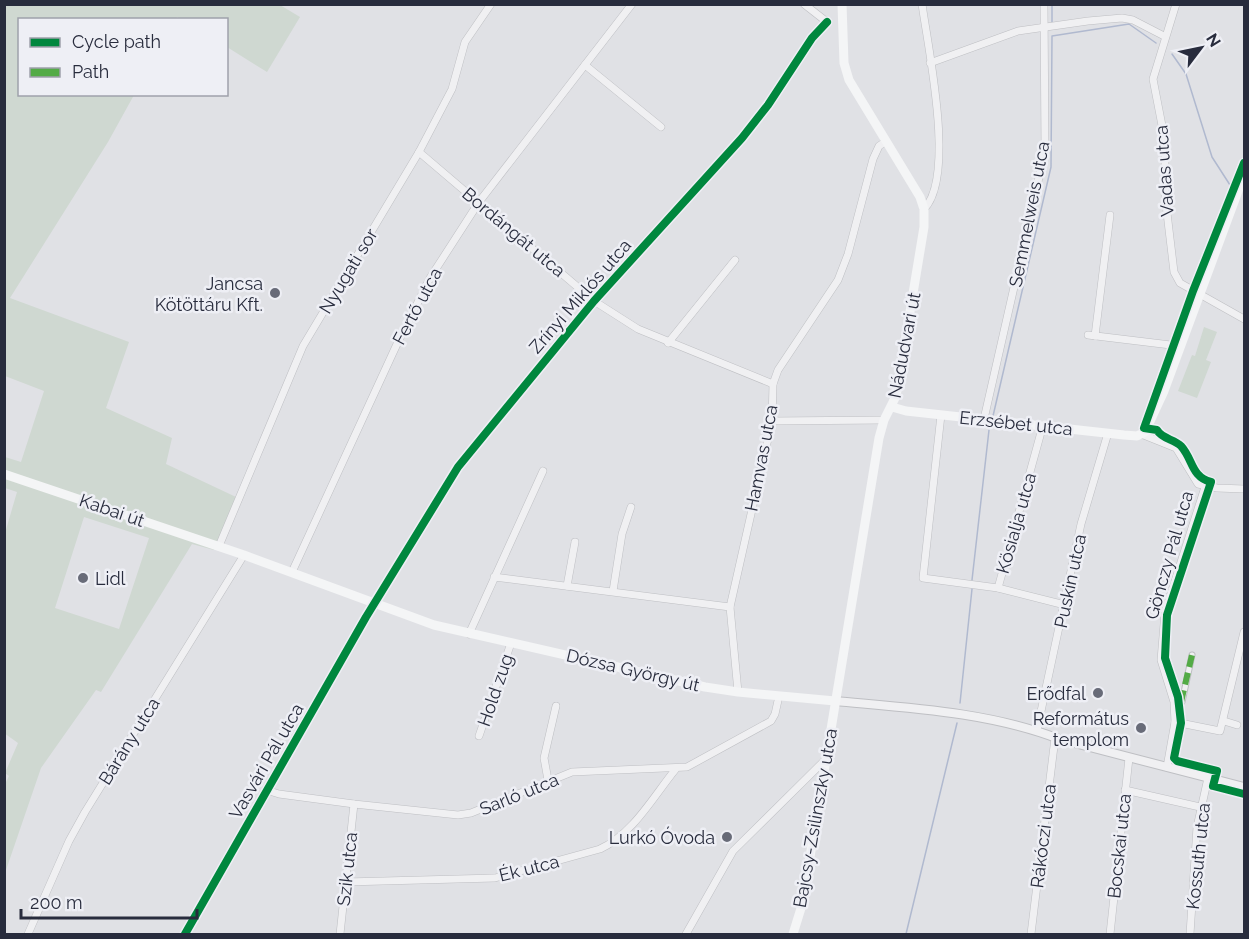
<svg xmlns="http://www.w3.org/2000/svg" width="1249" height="939" font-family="Raleway,sans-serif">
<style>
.green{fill:#cfd8d1;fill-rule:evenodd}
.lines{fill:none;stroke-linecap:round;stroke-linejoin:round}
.stream{stroke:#b0b9cf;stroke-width:1.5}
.pedestrian-casing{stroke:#bebfc3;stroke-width:7}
.minor-casing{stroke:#bebfc3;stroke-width:8}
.tertiary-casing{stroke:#bebfc3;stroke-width:10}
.pedestrian{stroke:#f0f0f2;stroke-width:5}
.minor{stroke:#f0f0f2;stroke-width:7}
.tertiary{stroke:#f0f0f2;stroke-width:8}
.secondary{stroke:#f4f5f6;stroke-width:9}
.quiet{stroke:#53ab46;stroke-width:6;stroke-dasharray:12 6;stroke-linecap:butt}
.cycleway-casing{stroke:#eeeff5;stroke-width:11}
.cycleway{stroke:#00873e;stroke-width:8}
.poi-dot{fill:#686b78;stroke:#eeeff5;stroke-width:2}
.labels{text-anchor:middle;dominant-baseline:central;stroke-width:5;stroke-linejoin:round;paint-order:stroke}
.street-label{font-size:18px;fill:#282c3d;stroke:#eeeff5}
.poi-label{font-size:18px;fill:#282c3d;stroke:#eeeff5;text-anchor:end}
</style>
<rect width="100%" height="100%" fill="#e0e1e5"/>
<!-- green -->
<g class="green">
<path d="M5,5H280L300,17L267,72L227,47L226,20L181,19L177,17L175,20H20V94L134,95L108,142L10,298L129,342L106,408L172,438L166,464L236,497L214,550L192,544L101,692L96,690L41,768L5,873L4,786L9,776L5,773L18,743L4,733L5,533L17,492L5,488V457L21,462L44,391L5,376ZM84,517L149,538L119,629L55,608Z"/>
<polygon points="1204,327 1217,332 1206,360 1211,362 1197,398 1178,391 1192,355 1195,356"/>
</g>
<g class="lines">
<!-- stream -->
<g class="stream">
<polyline points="1052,4 1052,22"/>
<polyline points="1172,54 1186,74 1212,157 1230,185"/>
<polyline points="993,416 1051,167 1052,36 1129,24 1156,43"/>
<polyline points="972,580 989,430"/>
<polyline points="960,703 972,589"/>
<polyline points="906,934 957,723"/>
</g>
<!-- pedestrian casing -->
<g class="pedestrian-casing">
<polyline id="pedestrian" points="1178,703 1182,702 1192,655"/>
</g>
<!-- minor casing -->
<g class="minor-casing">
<g id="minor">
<polyline points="804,4 827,22"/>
<path d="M922,4C928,48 956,177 924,209"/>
<polyline points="1176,4 1153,79 1165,141 1165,196 1174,272 1180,283 1244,319"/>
<polyline points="930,63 1018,31 1088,21 1122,18 1133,20 1164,36"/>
<polyline points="585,65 661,127"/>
<polyline points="419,152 594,301 638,329 773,384"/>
<polyline points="1088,335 1179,346"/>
<polyline points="1095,336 1110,215"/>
<polyline points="668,343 735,260"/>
<polyline points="941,415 923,578 998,588 1065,605"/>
<polyline points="984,419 1045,151 1044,4"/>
<polyline points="772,421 884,420"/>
<polyline points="1141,434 1176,448 1198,484 1217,488 1244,489"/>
<polyline points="219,546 303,346 419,152 452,89 465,42 491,4"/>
<polyline points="292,572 397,344 430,278 479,202 632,4"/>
<polyline points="494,577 730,607"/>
<polyline points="567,586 575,542"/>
<polyline points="998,588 1043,425"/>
<polyline points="613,591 622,534 631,507"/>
<polyline points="469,634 543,471"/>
<polyline points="738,692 730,607 772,421 773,384 778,370 838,280 848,254 873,159 879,146 885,142"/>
<polyline points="1224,721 1237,725"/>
<polyline points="1175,722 1220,731 1244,632"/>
<polyline points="1037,730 1081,524 1108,433"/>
<polyline points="479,736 511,643"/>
<polyline points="1167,767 1175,722 1174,702 1161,660 1165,612 1205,487"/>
<polyline points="548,780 544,758 556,706"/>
<polyline points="266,790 279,794 354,804 458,815 471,813 572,772 687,767 771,721 775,714 779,696"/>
<polyline points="1125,790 1200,807"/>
<path d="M346,882L495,878L600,849C633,834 653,797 675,770"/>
<polyline points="28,934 69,841 85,812 244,555"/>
<polyline points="185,934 366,617 458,467 594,301 742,138 768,105 812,38 827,22"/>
<polyline points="340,934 354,804"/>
<polyline points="686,934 733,851 824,761"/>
<polyline points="1031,934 1055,738"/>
<polyline points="1110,934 1129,758"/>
<polyline points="1190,934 1197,827 1208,778"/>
</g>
</g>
<!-- tertiary casing -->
<g class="tertiary-casing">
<path id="tertiary" d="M835,701C910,708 989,712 1059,739L1244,787"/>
</g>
<!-- pedestrian -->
<use href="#pedestrian" class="pedestrian"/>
<!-- minor -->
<use href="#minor" class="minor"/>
<!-- tertiary -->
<use href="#tertiary" class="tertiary"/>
<!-- secondary -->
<g class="secondary">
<polyline points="892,407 906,411 1124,435 1137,436 1145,432 1164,391 1244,175"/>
<polyline points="4,474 244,555 434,625 705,687 738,692 835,701"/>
<polyline points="793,934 802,905 808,869 879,438 884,420 896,396 924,227 924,209 920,197 849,80 844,63 842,4"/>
</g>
<!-- quiet -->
<polyline class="quiet" points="1181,702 1192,655"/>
<!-- cycleway casing -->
<g class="cycleway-casing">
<g id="cycleway">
<path d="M1244,163L1193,291L1144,428L1157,430C1162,439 1174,439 1181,446C1193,459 1191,477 1211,482L1167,615L1165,658L1178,697L1181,723L1174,758L1177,761L1217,771L1213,786L1244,794"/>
<polyline points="185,934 366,617 458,467 594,301 742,138 768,105 812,38 827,22"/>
</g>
</g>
<!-- cycleway -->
<use href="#cycleway" class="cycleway"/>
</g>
<!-- markers -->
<g class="poi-dot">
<circle cx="275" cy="293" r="6"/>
<circle cx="83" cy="578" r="6"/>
<circle cx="1098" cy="693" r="6"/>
<circle cx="1141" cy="728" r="6"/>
<circle cx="727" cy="837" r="6"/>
</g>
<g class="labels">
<!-- street labels -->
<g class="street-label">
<text transform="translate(1164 171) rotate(-94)">Vadas utca</text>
<text transform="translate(1029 214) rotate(-79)">Semmelweis utca</text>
<text transform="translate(514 232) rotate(40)">Bordángát utca</text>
<text transform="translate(348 271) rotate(-59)">Nyugati sor</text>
<text transform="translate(580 296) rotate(-49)">Zrínyi Miklós utca</text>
<text transform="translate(417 306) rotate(-62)">Fertő utca</text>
<text transform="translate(904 345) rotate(-79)">Nádudvari út</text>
<text transform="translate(1016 423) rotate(6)">Erzsébet utca</text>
<text transform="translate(761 458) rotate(-79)">Hamvas utca</text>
<text transform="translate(112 510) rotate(19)">Kabai út</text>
<text transform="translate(1016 523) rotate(-74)">Kösialja utca</text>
<text transform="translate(1169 555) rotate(-74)">Gönczy Pál utca</text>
<text transform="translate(1070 581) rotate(-78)">Puskin utca</text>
<text transform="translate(633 670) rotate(13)">Dózsa György út</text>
<text transform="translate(495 690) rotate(-71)">Hold zug</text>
<text transform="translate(129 741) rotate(-58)">Bárány utca</text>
<text transform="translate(266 761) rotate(-60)">Vasvári Pál utca</text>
<text transform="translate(519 794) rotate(-22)">Sarló utca</text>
<text transform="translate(815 818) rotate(-80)">Bajcsy-Zsilinszky utca</text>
<text transform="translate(1043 836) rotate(-83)">Rákóczi utca</text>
<text transform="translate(1119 846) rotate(-84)">Bocskai utca</text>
<text transform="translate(1198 856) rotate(-84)">Kossuth utca</text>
<text transform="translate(529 868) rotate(-14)">Ék utca</text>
<text transform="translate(347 869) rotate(-84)">Szik utca</text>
</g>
<!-- poi labels -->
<g class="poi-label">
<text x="263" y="283">Jancsa<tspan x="263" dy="21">Kötöttáru Kft.</tspan></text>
<text x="95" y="578" text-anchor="start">Lidl</text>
<text x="1086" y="693">Erődfal</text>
<text x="1129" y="718">Református<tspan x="1129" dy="21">templom</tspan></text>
<text x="715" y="837">Lurkó Óvoda</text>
</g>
</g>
<!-- border -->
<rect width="1249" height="939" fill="none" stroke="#282c3d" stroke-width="12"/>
<!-- legend -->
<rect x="18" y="18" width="210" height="78" fill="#eeeff5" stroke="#9fa1ab" stroke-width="1.5"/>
<rect x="30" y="38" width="30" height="9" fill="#00873e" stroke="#9fa1ab" stroke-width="1.5"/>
<text x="72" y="48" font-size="18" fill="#282c3d">Cycle path</text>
<rect x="30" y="68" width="30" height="9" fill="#53ab46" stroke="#9fa1ab" stroke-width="1.5"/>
<text x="72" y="78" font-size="18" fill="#282c3d">Path</text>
<!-- north arrow -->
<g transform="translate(1201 48) rotate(58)" stroke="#eeeff5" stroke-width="4.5" paint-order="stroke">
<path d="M0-4.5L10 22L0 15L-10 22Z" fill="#282c3d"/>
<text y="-9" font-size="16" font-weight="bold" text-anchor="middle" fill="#282c3d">N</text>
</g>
<!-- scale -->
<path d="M21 909v9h176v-9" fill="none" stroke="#282c3d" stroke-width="3"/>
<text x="30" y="909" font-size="18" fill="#282c3d" stroke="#eeeff5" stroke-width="4.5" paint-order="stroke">200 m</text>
</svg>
